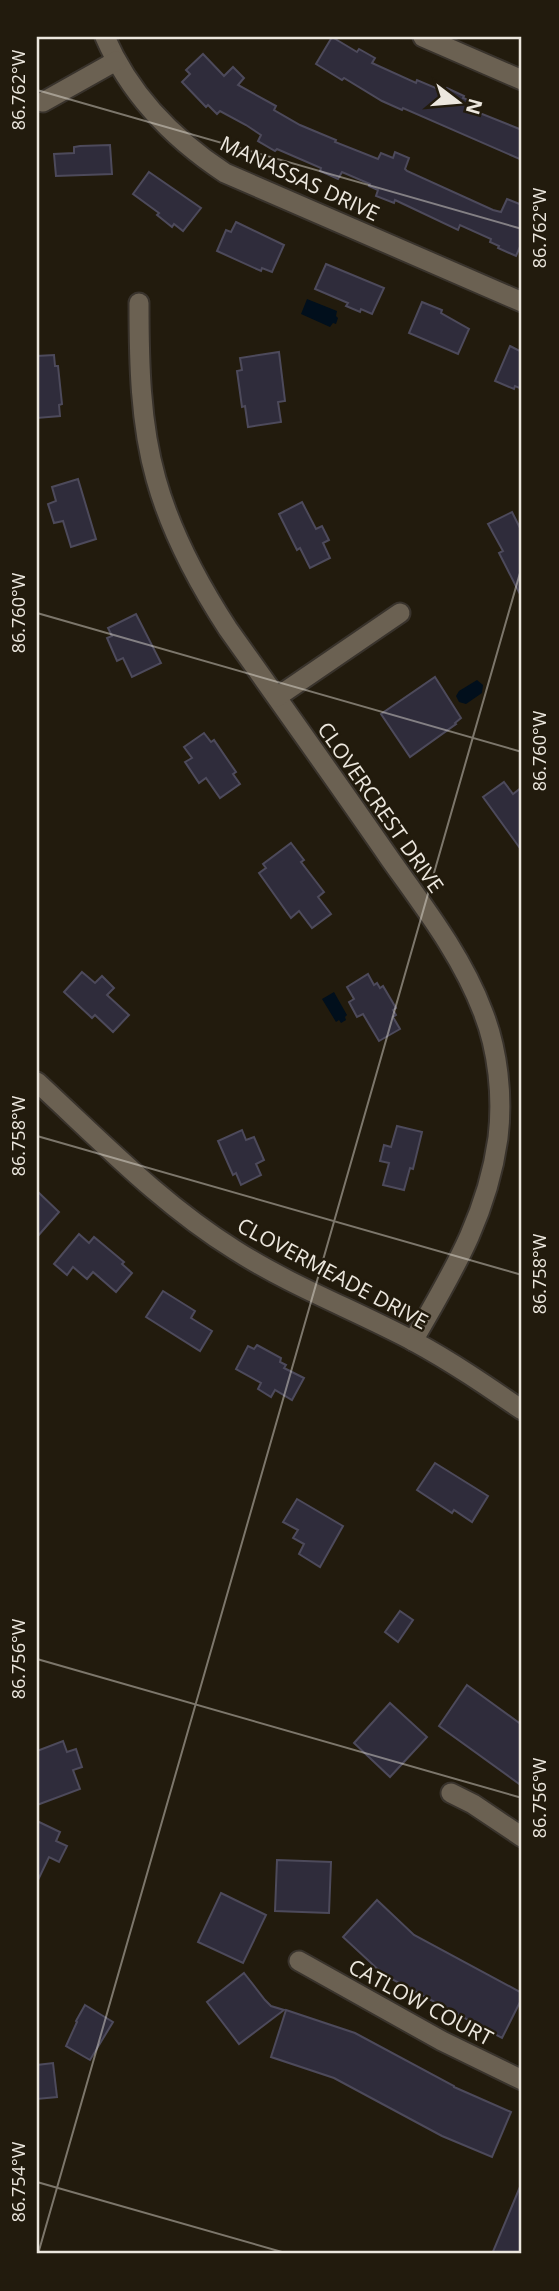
<svg xmlns="http://www.w3.org/2000/svg" width="559" height="2291" font-family="'Open Sans',sans-serif">
<style>
.water{fill:#010f1c}
.building{fill:#2f2c3b;stroke:#4d4a5b;stroke-width:2}
.lines{fill:none;stroke-linecap:round;stroke-linejoin:round}
.minor-casing{stroke:#39332c;stroke-width:23}
.minor{stroke:#6b6152;stroke-width:19}
.ticks{fill:none;stroke:#ece7de;stroke-width:2;stroke-opacity:0.45}
.labels{text-anchor:middle;dominant-baseline:central;stroke-width:5;stroke-linejoin:round;paint-order:stroke}
.street-label{font-size:21px;fill:#ece7de;stroke:#221b0d}
.neatline{fill:none;stroke:#ece7de;stroke-width:2.5}
.ticks-label{font-size:18px;text-anchor:middle;fill:#ece7de}
</style>
<rect width="100%" height="100%" fill="#221b0d"/>
<!-- water -->
<g class="water">
<polygon points="307,299 337,311 336,316 338,318 336,324 333,323 330,327 301,314"/>
<polygon points="477,680 483,685 482,693 466,704 459,702 456,696 459,691"/>
<polygon points="334,992 347,1015 345,1017 346,1020 341,1023 339,1020 336,1022 322,999"/>
</g>
<!-- building -->
<g class="building">
<polygon points="332,37 357,52 359,49 375,58 372,63 416,83 417,80 445,92 447,88 464,96 463,98 474,102 471,107 478,110 477,112 522,130 522,160 403,108 402,110 382,101 344,78 342,80 316,64"/>
<polygon points="203,54 224,76 233,67 244,78 238,85 276,106 274,110 300,125 336,140 335,142 378,159 381,153 393,158 395,152 409,158 405,169 407,171 493,210 501,212 507,199 522,205 522,242 516,256 498,248 499,246 490,242 491,239 460,225 458,230 395,200 394,203 376,196 378,190 369,186 370,184 342,172 338,179 320,171 321,168 277,149 275,151 258,141 261,135 246,125 220,111 217,114 208,105 206,107 182,82 190,74 186,70"/>
<polygon points="110,145 112,174 56,176 54,154 74,153 74,147 80,146"/>
<polygon points="149,172 201,208 183,231 174,224 172,227 157,215 159,213 133,194"/>
<polygon points="236,222 284,245 272,272 262,268 261,271 217,251 226,230 231,232"/>
<polygon points="326,264 384,288 372,314 361,309 360,312 346,306 348,303 315,289"/>
<polygon points="422,302 442,310 441,313 469,329 458,354 409,333"/>
<polygon points="510,346 522,352 522,389 515,386 514,389 495,381"/>
<polygon points="279,352 285,401 278,402 281,422 248,427 245,406 242,407 237,371 242,370 240,358"/>
<polygon points="54,355 55,366 58,366 62,404 59,405 60,416 37,418 37,356"/>
<polygon points="78,479 96,539 71,547 63,521 54,523 48,504 56,501 52,487"/>
<polygon points="302,502 316,529 322,526 329,540 323,543 330,558 310,568 300,548 297,550 279,514"/>
<polygon points="512,512 522,532 522,598 499,553 503,551 488,524"/>
<polygon points="136,614 161,663 132,677 123,658 117,661 107,638 112,636 108,628"/>
<polygon points="435,677 461,718 455,723 456,724 410,757 381,714"/>
<polygon points="204,733 211,742 214,740 236,772 233,774 240,784 220,798 206,778 199,783 185,762 192,758 184,747"/>
<polygon points="504,782 513,794 522,787 522,851 483,797"/>
<polygon points="291,843 304,860 301,862 324,892 318,897 331,914 312,928 299,911 291,918 259,873 266,868 263,864"/>
<polygon points="82,972 95,983 102,976 114,988 107,995 129,1015 113,1032 95,1015 92,1018 64,992"/>
<polygon points="368,974 374,985 377,983 380,988 383,986 396,1008 393,1010 396,1015 393,1017 400,1029 379,1041 363,1014 357,1017 349,1002 354,999 347,987"/>
<polygon points="397,1126 422,1132 413,1169 410,1168 404,1190 383,1185 389,1163 380,1161 384,1145 391,1147"/>
<polygon points="242,1130 246,1140 254,1137 264,1160 256,1164 261,1175 241,1185 236,1173 233,1175 218,1141"/>
<polygon points="37,1191 59,1212 37,1237"/>
<polygon points="79,1234 89,1243 94,1237 124,1262 122,1264 132,1273 116,1292 93,1272 87,1279 73,1267 67,1275 54,1264"/>
<polygon points="163,1291 195,1311 191,1318 212,1331 200,1351 146,1317"/>
<polygon points="257,1345 281,1358 280,1362 286,1365 284,1368 304,1378 292,1400 275,1390 271,1397 258,1389 261,1383 236,1369 248,1346 254,1349"/>
<polygon points="435,1463 488,1496 472,1522 454,1510 452,1513 417,1490"/>
<polygon points="297,1499 343,1526 320,1567 299,1554 304,1544 293,1538 298,1530 283,1522"/>
<polygon points="400,1611 413,1620 398,1642 385,1632"/>
<polygon points="467,1685 522,1725 522,1786 439,1726"/>
<polygon points="390,1703 427,1737 390,1777 354,1743"/>
<polygon points="63,1741 67,1752 76,1749 82,1767 73,1770 80,1789 37,1805 37,1751"/>
<polygon points="37,1821 60,1832 56,1841 67,1846 59,1862 49,1857 37,1882"/>
<polygon points="277,1860 331,1862 329,1913 275,1911"/>
<polygon points="221,1893 266,1915 243,1963 198,1942"/>
<polygon points="377,1900 414,1935 522,1993 522,1998 502,2038 384,1975 343,1937"/>
<polygon points="244,1973 265,2000 271,2006 284,2010 239,2044 207,2002"/>
<polygon points="85,2005 113,2022 90,2060 66,2046 77,2022 76,2021"/>
<polygon points="286,2010 355,2033 454,2086 454,2087 511,2112 492,2157 442,2136 334,2078 271,2057"/>
<polygon points="53,2063 57,2097 37,2099 37,2065"/>
<polygon points="522,2182 522,2254 492,2254"/>
</g>
<g class="lines">
<!-- minor casing -->
<g class="minor-casing">
<g id="minor">
<path d="M105,37C130,95 172,138 225,173L522,302"/>
<polyline points="423,37 522,80"/>
<polyline points="43,102 116,61"/>
<path d="M139,303C139,361 140,423 156,479C171,533 198,583 228,629C282,705 337,782 390,859C424,907 462,956 483,1012C498,1050 503,1097 498,1138C487,1217 452,1273 413,1341"/>
<polyline points="277,697 400,613"/>
<path d="M37,1082C100,1140 161,1204 235,1250C291,1286 355,1310 415,1342C452,1362 487,1386 522,1410"/>
<polyline points="451,1793 473,1804 522,1837"/>
<polyline points="299,1961 442,2041 522,2080"/>
</g>
</g>
<!-- minor -->
<use href="#minor" class="minor"/>
</g>
<!-- ticks -->
<path class="ticks" d="M37,90L522,229M37,613L522,752M37,1136L522,1275M37,1659L522,1798M37,2182L289,2254M38,2254L522,566"/>
<g class="labels">
<!-- street labels -->
<g class="street-label">
<text transform="translate(300 178) rotate(25)">MANASSAS DRIVE</text>
<text transform="translate(381 807) rotate(55)">CLOVERCREST DRIVE</text>
<text transform="translate(333 1273) rotate(28)">CLOVERMEADE DRIVE</text>
<text transform="translate(421 2002) rotate(28)">CATLOW COURT</text>
</g>
</g>
<!-- border -->
<rect width="559" height="2291" fill="none" stroke="#221b0d" stroke-width="77"/>
<!-- north arrow -->
<g transform="translate(458 102) rotate(106)" stroke="#221b0d" stroke-width="5" paint-order="stroke">
<path d="M0-5L12 26L0 18L-12 26Z" fill="#ece7de"/>
<text y="-10" font-size="19" font-weight="bold" text-anchor="middle" fill="#ece7de">N</text>
</g>
<rect x="38" y="38" width="482" height="2214" class="neatline"/>
<g class="ticks-label">
<text transform="translate(19 90) rotate(-90)" y="6">86.762°W</text>
<text transform="translate(540 228) rotate(-90)" y="6">86.762°W</text>
<text transform="translate(19 613) rotate(-90)" y="6">86.760°W</text>
<text transform="translate(540 751) rotate(-90)" y="6">86.760°W</text>
<text transform="translate(19 1136) rotate(-90)" y="6">86.758°W</text>
<text transform="translate(540 1274) rotate(-90)" y="6">86.758°W</text>
<text transform="translate(19 1659) rotate(-90)" y="6">86.756°W</text>
<text transform="translate(540 1798) rotate(-90)" y="6">86.756°W</text>
<text transform="translate(19 2182) rotate(-90)" y="6">86.754°W</text>
</g>
</svg>
